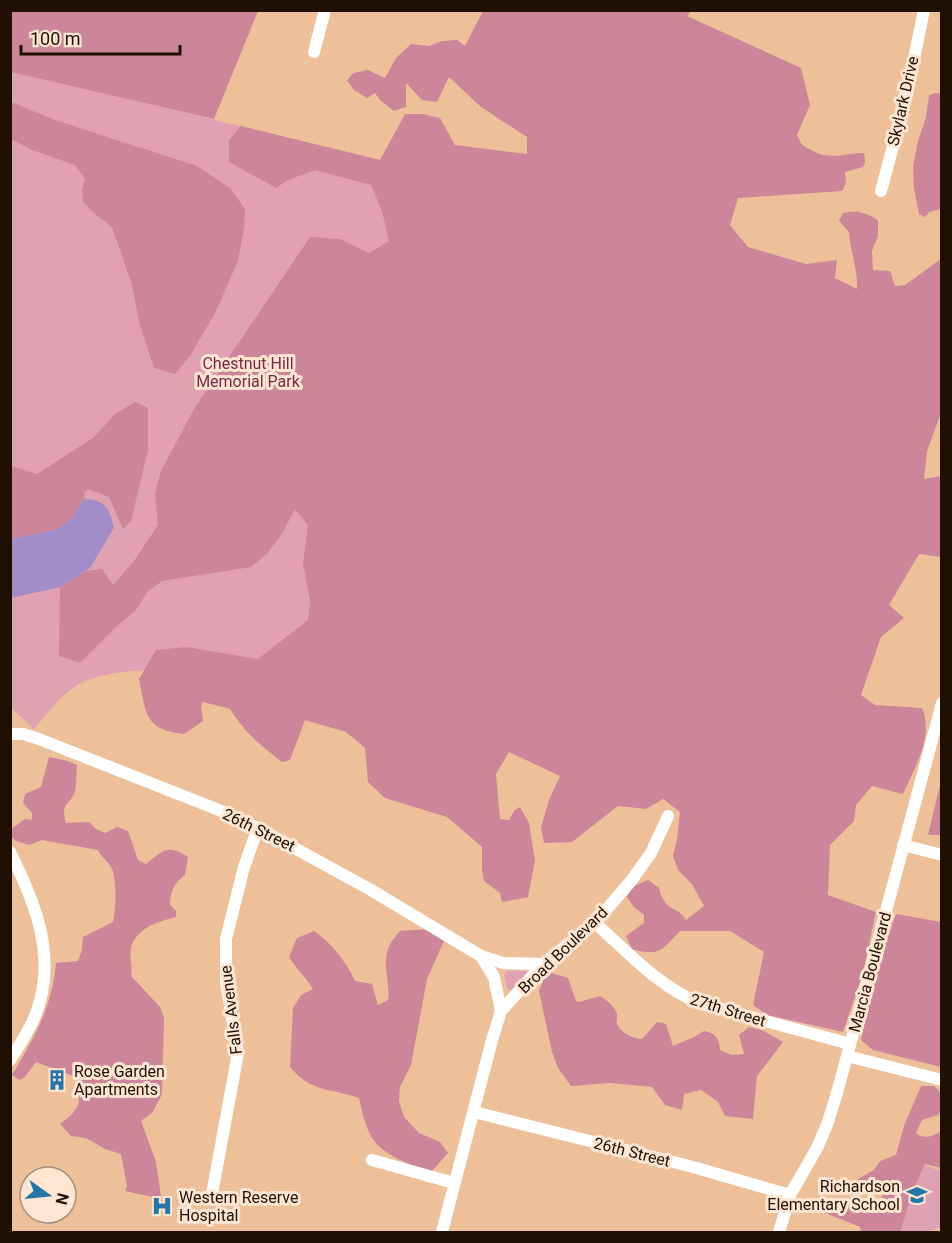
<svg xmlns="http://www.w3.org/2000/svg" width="952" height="1243" font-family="Roboto,sans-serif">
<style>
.green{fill:#e0a2b3}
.forest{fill:#cc8599}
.water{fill:#a38dc9}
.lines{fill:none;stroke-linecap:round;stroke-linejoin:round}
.minor{stroke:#fff;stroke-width:12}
.labels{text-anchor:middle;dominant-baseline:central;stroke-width:6;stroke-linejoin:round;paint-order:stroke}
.street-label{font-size:16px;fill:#201003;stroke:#fee6d3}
.park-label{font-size:16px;fill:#7a2645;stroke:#fee6d3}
.poi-label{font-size:16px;fill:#201003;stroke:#fee6d3;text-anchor:start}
</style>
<rect width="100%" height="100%" fill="#eec09a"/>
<!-- green -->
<g class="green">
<path d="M10,70L542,200L396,731L170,670C138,670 95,670 69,691C56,701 45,717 34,729L11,708Z"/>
<polygon points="506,971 526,971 528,972 513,991 507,989 504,975"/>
<polygon points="924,1165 941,1171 941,1227 925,1232 898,1232 916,1171"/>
</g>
<!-- forest -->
<g class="forest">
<polygon points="11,10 258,10 258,11 214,119 11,72"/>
<path d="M483,11H691L687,16L801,68L810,105L797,135L802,145C808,148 817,154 824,155C838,158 851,152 864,153L865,162L863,167L845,172L846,183L842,191L738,198L730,225L748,247L806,264L837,260L835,278L857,289C858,269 850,251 849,232L839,221L843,213C857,209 866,213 878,220V236L872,251L873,270L890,271L895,286L905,285L941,259V413L927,451L924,479L941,476V557L919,554L889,605L904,618L881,637L861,695L875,705L922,708C934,735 915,768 903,794L872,786L856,805L854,821L830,845L828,895L876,912L863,973L843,1032L767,1015L753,1005L764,952L730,931H680C662,950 659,957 632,949L626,936L644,923V915L634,907L627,897L632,887L648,880L659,888C666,915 677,904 686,920L704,906L692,884L678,870L673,856L677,839L680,812L663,799L646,809L618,806L572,842L544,843L541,827L549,800L560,776L509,752L496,774L500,819L509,820L514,811L520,807L529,823L535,861L528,897L502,902L500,893L484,881L482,869V847L447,817L385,798L368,782L365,748L346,732L305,720L290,760L282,762C259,744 246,734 230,709L203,702L201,706L203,721L184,734C144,730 146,713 139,679L156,650L187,647L258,659L308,620L310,601L303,563L308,525L295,509L283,532L267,554L251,567L162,581L147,592L136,610L117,626L80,663L59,656L60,587L86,571L102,569L113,585L134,561L158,525L155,493L161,471L194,409L310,237L340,239L369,253L389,241L382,211L371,185L315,170L288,180L276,188L229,162V140L241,126L380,160L405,114H423L440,118L455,145L527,154V137L481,107L449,77L437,102L422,100L406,83V107L394,111L380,100L375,93L367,98L354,90L347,81L353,73L368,70L385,78L396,58L411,44L429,46L442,41L457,40L465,46Z"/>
<polygon points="936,93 941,94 941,209 929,212 925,217 919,214 914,188 913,167 918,141 926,117 929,95"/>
<polygon points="11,102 55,120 197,166 230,188 245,209 244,228 238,261 216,311 190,356 175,374 154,368 139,322 132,285 112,227 95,214 83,202 82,189 85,179 75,165 32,150 11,139"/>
<polygon points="135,402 148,408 148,450 131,521 123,529 109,497 88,489 84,493 85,499 78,507 73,518 54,530 11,539 11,466 37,474 93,438 115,414"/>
<path d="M49,757L68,761L77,765C76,774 77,783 75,791C70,807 60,801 66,823L89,822L96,829L105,833L117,827L128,831L138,860L146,864C164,850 167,844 188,857L185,875C174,883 170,892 170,905L176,911V917C159,921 136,928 131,948C129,957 133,967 131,976L160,1007L164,1018L162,1094L153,1112L141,1121L156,1162L161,1196L157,1198L125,1191L127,1186L121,1154L105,1149L86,1138L71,1136L60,1124C69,1117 78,1111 79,1100C80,1092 78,1087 81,1079L36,1062L24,1078L19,1080L12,1075C34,1038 52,1008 56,963L78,961L82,950L83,937L113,922C116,910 117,880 112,869C109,862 101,857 98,850L42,840L29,845L16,841L11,836V829L25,819L32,820V813L23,803L25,794L41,787Z"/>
<polygon points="941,781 941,835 928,835"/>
<path d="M896,914L941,922V1067L873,1050L861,1040C868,998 881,955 896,914Z"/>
<path d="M429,929L444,941L427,979L411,1065L400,1087L399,1101L404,1117L419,1133L440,1142L448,1153L432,1171C416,1169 380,1153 372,1138C365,1126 362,1111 359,1098C330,1088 312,1093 290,1067L293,1008L301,995L313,989C305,976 297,970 289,957L297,938L314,931C331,943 346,961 355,981L372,984L378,1005L388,1000C391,983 381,964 389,947C391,941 396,936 400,931Z"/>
<path d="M551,973L568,978L576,1001L579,1002L600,996C607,1001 614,1005 617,1014C618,1017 616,1021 617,1024C620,1032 633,1039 642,1039L657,1022L666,1024L673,1046L694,1037L704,1031C716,1033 719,1038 720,1050L732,1055L744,1054L739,1035L749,1027L762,1030L783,1042L757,1076L753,1119L725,1116L718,1102L701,1090L684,1094L682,1110L665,1105L652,1087L610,1083L571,1086L558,1068L552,1052L539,991L543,980Z"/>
<path d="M921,1086H934L941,1093V1109L938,1115L922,1120L916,1133C924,1140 934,1136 941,1131V1168L925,1164L914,1188L900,1232H861L860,1227L818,1210L816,1205L847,1212L848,1205H877L883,1195L881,1188L867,1189L855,1194L852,1187L858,1179L874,1170L880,1161L896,1155L904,1126Z"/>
</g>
<!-- water -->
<path class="water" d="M85,499C107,500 109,509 114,528L90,568L60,587L11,598V539L54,530L73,518L78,507Z"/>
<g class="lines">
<!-- minor -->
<g class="minor">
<polyline points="314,52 325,10"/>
<polyline points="881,191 906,98 924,10"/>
<polyline points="10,734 23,734 39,739 224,812 258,828 371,890 481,956 494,977 501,1011"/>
<polyline points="903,845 942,855"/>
<path d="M10,852C36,904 58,959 35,1016C29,1031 19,1046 10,1060"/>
<path d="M595,923C628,952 658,986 699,1003L850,1044"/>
<polyline points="481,956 503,963 543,964"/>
<polyline points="847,1056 942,1080"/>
<polyline points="474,1112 693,1167 790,1195"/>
<polyline points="372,1160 454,1183"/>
<polyline points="212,1194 238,1053 226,982 226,939 244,867 258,828"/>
<polyline points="442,1232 492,1040 501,1011 543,964 595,923 631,881 651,853 668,816"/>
<polyline points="779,1232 790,1195 817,1148 827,1125 837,1093 942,703"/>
</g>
</g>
<!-- icons -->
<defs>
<g id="building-bare" transform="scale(1.62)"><path d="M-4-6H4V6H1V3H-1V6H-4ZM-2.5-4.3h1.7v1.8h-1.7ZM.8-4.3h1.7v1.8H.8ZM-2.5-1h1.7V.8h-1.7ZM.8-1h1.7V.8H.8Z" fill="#2675a7" stroke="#fee6d3" stroke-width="2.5" paint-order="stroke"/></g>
<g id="school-bare" transform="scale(1.62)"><path d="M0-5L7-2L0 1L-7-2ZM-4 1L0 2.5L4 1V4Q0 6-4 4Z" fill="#2675a7" stroke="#fee6d3" stroke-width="2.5" paint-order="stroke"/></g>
<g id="hospital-bare" transform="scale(1.62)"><path d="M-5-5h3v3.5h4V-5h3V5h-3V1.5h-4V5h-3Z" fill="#2675a7" stroke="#fee6d3" stroke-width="2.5" paint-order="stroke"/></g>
</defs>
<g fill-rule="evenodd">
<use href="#building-bare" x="57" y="1080"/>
<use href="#school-bare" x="917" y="1195"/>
<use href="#hospital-bare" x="162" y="1206"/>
</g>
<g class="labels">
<!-- street labels -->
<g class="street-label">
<text transform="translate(903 101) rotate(-77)">Skylark Drive</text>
<text transform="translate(259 830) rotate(26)">26th Street</text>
<text transform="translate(563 950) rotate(-44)">Broad Boulevard</text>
<text transform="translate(870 972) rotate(-75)">Marcia Boulevard</text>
<text transform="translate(231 1010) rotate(-97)">Falls Avenue</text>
<text transform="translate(728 1010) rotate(17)">27th Street</text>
<text transform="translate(632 1152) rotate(14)">26th Street</text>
</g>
<!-- park labels -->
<g class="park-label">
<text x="248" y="363">Chestnut Hill<tspan x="248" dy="18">Memorial Park</tspan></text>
</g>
<!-- poi labels -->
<g class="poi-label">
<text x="74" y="1071">Rose Garden<tspan x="74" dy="18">Apartments</tspan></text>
<text x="900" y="1186" text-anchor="end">Richardson<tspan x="900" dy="18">Elementary School</tspan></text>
<text x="179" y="1197">Western Reserve<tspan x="179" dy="18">Hospital</tspan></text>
</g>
</g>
<!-- border -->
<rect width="952" height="1243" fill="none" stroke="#201003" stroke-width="24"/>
<!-- north arrow -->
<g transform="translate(48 1195) rotate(105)"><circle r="28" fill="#fee6d3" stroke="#a59080" stroke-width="1.5"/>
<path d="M0-4.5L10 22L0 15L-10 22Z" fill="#2675a7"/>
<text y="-9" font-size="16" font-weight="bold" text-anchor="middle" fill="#201003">N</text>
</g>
<!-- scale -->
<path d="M21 45v9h159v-9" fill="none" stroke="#201003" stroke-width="3"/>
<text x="30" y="45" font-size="18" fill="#201003" stroke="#fee6d3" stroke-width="4.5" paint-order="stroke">100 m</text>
</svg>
